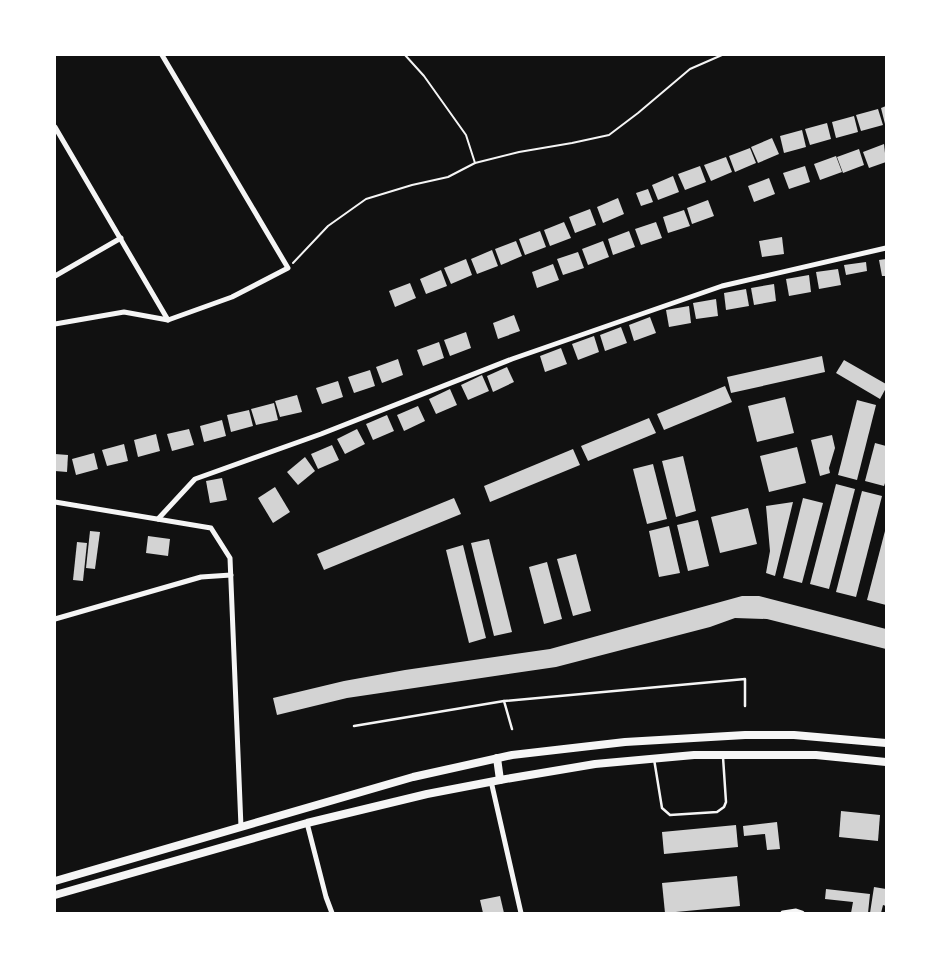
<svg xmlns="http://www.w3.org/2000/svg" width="941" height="968" font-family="'Times New Roman',serif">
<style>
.building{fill:#d3d3d3}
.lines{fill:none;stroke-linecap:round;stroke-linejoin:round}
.path{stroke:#f5f5f5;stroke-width:2}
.service{stroke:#f5f5f5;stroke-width:2.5}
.minor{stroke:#f5f5f5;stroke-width:5}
.trunk{stroke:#f5f5f5;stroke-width:8}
</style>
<rect width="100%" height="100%" fill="#111"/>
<!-- building -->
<g class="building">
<polygon points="886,106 886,124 885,124 881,108"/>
<polygon points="878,109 883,125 861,131 856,115"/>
<polygon points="854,116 858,132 836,138 832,122"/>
<polygon points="827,123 831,139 810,145 805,129"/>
<polygon points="802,130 806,147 784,153 780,136"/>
<polygon points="772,138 779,154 758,163 751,147"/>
<polygon points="884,144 886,162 869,168 863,152"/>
<polygon points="750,148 756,163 735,172 729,156"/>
<polygon points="859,149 864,165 843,173 837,157"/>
<polygon points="836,156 842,172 820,180 814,164"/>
<polygon points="726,157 732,172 711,181 704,165"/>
<polygon points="700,166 706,182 685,190 678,174"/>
<polygon points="805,166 810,182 789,189 783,173"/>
<polygon points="673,176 679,192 658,200 652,185"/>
<polygon points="769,178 775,194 754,202 748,186"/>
<polygon points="648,189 653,202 641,206 636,193"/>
<polygon points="618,198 624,214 603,223 597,207"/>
<polygon points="708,200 714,216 692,224 687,208"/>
<polygon points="590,209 596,225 575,233 569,217"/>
<polygon points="684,210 690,226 668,233 663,217"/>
<polygon points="564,222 571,238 550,246 544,230"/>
<polygon points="656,222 662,238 641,245 635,229"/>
<polygon points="540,231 546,247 525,255 519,239"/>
<polygon points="629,231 635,247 613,255 608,239"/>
<polygon points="782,237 784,254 762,257 759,241"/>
<polygon points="516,241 522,256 501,265 495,249"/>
<polygon points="603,241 609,257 588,265 582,249"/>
<polygon points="492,250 498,266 477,274 471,259"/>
<polygon points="578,252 584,268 563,275 557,259"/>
<polygon points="466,259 472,275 451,284 444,268"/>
<polygon points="886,259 886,276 882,276 879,260"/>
<polygon points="866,262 867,271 846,275 844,265"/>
<polygon points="553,264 559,280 537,288 532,272"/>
<polygon points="838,269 841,285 819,289 816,272"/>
<polygon points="441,270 447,286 426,294 420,279"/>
<polygon points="809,275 811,292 789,296 786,279"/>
<polygon points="410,283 416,298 395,307 389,291"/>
<polygon points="774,284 776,301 754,305 751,288"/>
<polygon points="746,289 749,306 726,310 724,293"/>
<polygon points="716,299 718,316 696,319 693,303"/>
<polygon points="689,306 691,323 669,327 666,310"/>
<polygon points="514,315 520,331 498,339 493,323"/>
<polygon points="650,317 656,333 634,341 629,325"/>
<polygon points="621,327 627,343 605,351 600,335"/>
<polygon points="466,332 471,348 450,356 444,340"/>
<polygon points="594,336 599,352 578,360 572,344"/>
<polygon points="439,342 444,358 423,366 417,350"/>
<polygon points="561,348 567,364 545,372 540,356"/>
<polygon points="822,356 825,372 731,393 727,377"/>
<polygon points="398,359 403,375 382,383 376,367"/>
<polygon points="844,360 886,384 886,388 880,399 836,373"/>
<polygon points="507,367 514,382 493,392 487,376"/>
<polygon points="370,370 375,386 354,393 348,377"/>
<polygon points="482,375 489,391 468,400 461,385"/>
<polygon points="338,381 343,397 322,404 316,388"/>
<polygon points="725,386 732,402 664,430 657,414"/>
<polygon points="450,389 457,405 436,414 429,399"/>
<polygon points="297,395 302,412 280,417 275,401"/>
<polygon points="785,397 794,433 757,442 748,406"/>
<polygon points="857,400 876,405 857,480 838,475"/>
<polygon points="274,403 278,420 256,425 251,409"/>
<polygon points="418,406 425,421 404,431 397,415"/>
<polygon points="249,410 253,426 231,432 227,415"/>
<polygon points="387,415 394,431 373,440 366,424"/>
<polygon points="649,418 656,433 588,461 581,446"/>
<polygon points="222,420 226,436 204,442 200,426"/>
<polygon points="189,429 194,445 172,451 167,434"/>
<polygon points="357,429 365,444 345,454 337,439"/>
<polygon points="156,434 160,451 138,457 134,440"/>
<polygon points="832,435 835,448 829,468 830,473 820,476 811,440"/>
<polygon points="875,443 886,446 886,480 884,486 865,481"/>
<polygon points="124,444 128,461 107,466 102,450"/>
<polygon points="332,445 339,460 318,469 311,454"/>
<polygon points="797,447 806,483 769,492 760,456"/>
<polygon points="573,449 580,465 490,502 484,486"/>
<polygon points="94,453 98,469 76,475 72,459"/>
<polygon points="55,454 68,455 67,472 55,471"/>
<polygon points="683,456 696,511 676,517 662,461"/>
<polygon points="305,457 315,471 298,485 287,472"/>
<polygon points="653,464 667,519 647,524 633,469"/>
<polygon points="222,478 227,500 210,503 206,481"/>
<polygon points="836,484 855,489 829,589 810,584"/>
<polygon points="275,487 290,512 273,523 258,498"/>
<polygon points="862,491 882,496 856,597 836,592"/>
<polygon points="454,498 461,514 324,570 317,554"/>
<polygon points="803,498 823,503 802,583 783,578"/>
<polygon points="793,502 775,576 766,573 770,551 766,506"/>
<polygon points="748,508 757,544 720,553 711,517"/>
<polygon points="698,520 709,566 688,571 677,525"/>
<polygon points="669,526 680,573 659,577 649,531"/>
<polygon points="90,531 100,532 95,569 86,568"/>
<polygon points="885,531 886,531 886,605 867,600"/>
<polygon points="148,536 170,539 168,556 146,553"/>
<polygon points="489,539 512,632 494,636 471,543"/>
<polygon points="77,542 87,543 83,581 73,580"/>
<polygon points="463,545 486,638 469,643 446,550"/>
<polygon points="576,554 591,611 573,616 557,559"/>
<polygon points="547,562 562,619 544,624 529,567"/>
<polygon points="742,596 759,596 886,629 886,649 767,619 735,618 710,627 556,667 347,698 277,715 273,698 344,681 405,670 550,649"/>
<polygon points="841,811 880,815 878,841 839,837"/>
<polygon points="777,822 780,849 767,850 765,834 744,836 743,826"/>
<polygon points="736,825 738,847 664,854 662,832"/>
<polygon points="737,876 740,906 665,913 662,883"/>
<polygon points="874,887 886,889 886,906 883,905 881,913 870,913"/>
<polygon points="826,889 870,894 868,913 851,913 853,902 825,899"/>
<polygon points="500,896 504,913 483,913 480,900"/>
</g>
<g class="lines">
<!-- path -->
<g class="path">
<polyline points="405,55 424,76 466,135 475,163"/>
<polyline points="293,263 328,226 366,199 412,185 448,177 475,163 519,152 572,143 609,135 638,113 690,69 722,55"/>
</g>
<!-- service -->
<g class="service">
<polyline points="354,726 504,701"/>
<polyline points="512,729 504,701 745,679 745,706"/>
<polyline points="654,759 662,808 670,815 717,812 724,807 726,802 723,757"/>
</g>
<!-- minor -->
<g class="minor">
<polyline points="55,127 168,320"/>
<polyline points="55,276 121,238"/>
<polyline points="55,324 124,312 168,320 232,297 288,268 162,55"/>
<polyline points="55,502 211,528 230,558 241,827"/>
<polyline points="158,519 195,479 321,434 512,359 722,286 886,248"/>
<polyline points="55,619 201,577 231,575"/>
<polyline points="491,781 521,913"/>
<polyline points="307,823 326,897 332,913"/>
<polyline points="783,913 796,911 802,913"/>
</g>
<!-- trunk -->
<g class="trunk">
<polyline points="497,758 500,780"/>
<polyline points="55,881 413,777 512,755 625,742 745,735 794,735 886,743"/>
<polyline points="55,895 307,823 427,794 500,780 595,764 694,755 816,755 886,762"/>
</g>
</g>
<!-- border -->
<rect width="941" height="968" fill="none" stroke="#ffffff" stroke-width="112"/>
</svg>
